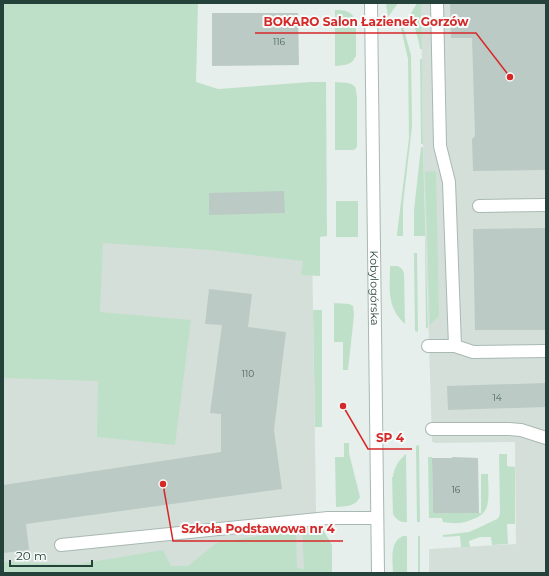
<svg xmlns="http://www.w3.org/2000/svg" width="549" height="576" font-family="Montserrat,sans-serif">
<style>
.built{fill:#d4dfda}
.green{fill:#bfe0c8}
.building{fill:#bbcac4}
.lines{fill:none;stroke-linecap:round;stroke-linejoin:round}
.minor-casing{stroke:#a8b8b2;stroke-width:14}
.minor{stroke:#fff;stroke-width:12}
.labels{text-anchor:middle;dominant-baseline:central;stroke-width:4;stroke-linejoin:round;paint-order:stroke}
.number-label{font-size:9px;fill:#4a645c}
.street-label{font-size:11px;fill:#24423a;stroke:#f7fbf9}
.leader{fill:none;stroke:#d62828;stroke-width:1.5}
.callout-dot{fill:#d62828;stroke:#f7fbf9;stroke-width:1.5}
.callout-label{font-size:12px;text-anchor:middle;font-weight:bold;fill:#d62828;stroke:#f7fbf9;stroke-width:4;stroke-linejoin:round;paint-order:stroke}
</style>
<rect width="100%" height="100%" fill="#e6efeb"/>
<!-- built -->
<g class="built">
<polygon points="421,3 546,3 546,573 429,573 429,549 516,544 515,442 434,443 434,442 432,442 423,144"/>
<polygon points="311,181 317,573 3,573 3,184"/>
</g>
<!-- green -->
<g class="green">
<polygon points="3,3 198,3 196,82 218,89 311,82 326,82 327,236 320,237 320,276 301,275 303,261 210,250 103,243 100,312 191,320 175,445 97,437 98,381 3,378"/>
<polygon points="386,3 398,3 388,17"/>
<polygon points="417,3 421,3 422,49 420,49 419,43 411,13"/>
<path d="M335,10C344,10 350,10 355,19H356V57H355C352,66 343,65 335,66Z"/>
<polygon points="403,26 411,55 412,126 403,204 403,236 397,236 397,234 409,138 408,59 401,29"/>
<polygon points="420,59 422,59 423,144 421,144"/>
<path d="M335,82C342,83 353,81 356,89C356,91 356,94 357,96V147L354,150H335Z"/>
<polygon points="421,147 423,147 428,327 426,329 425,236 414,236 414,210"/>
<polygon points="436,171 439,316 430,325 425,172"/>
<rect x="336" y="201" width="22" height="36"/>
<polygon points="414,253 417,253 418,332 415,331"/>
<path d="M390,266H398L402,269L404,273L405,324C386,306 390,289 390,266Z"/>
<polygon points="334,303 349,304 353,306 354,315 348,370 343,370 343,342 334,342"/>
<polygon points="313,310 322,310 322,427 315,427"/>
<path d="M344,443H349V453L360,497C355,507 346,506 336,507L335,457H344Z"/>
<polygon points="419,445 420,522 417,522 416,446"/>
<path d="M406,454L407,522C400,523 396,519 393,514L392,477H393C394,467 399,460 406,454Z"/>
<polygon points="499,454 507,454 507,466 515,467 515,524 507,524 508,544 492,545 491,537 480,537 469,541 470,547 461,547 460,536 443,537 443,535 469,532 478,528 497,519 499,517 500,513"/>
<path d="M428,457H432L433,513H481V474H488C488,484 490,500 486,509C483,516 472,520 465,522C458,524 450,523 443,522L442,518H429Z"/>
<polygon points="316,527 322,528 332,545 332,573 3,573 3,562 79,564 163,550 171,566 188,566 216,543 296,530 297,568 304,569 302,529"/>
<path d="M403,536H407V573H393C393,560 389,542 403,536Z"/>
<rect x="418" y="536" width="2" height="37"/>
</g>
<!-- building -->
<g class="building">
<polygon points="450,3 546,3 546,170 473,171 472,139 475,136 472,38 451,38"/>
<polygon points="212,13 298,13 299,65 212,66"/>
<polygon points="284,191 285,213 209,215 209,193"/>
<polygon points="546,228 546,330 475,330 473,229"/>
<polygon points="209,289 252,294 248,327 286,332 274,430 282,489 26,524 29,550 3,553 3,485 221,452 221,414 210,413 222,325 205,324"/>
<polygon points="546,383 546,407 448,410 447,386"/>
<polygon points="452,457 478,458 479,513 433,513 432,458 452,458"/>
</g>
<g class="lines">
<!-- minor casing -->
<g class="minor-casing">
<g id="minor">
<path id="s1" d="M371,3L378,573"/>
<polyline points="437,3 440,146 449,182 455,346"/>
<polyline points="479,206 546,205"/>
<polyline points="428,346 455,346 473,352 546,351"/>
<polyline points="432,429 509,429 521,430 546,438"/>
<polyline points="61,545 328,518 377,518"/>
</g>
</g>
<!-- minor -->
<use href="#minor" class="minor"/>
</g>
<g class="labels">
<!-- number labels -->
<g class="number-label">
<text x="279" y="41">116</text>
<text x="248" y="373">110</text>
<text x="497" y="397">14</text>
<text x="456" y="489">16</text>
</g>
<!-- street labels -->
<g class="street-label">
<text stroke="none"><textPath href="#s1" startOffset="285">Kobylogórska</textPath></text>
</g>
</g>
<!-- callouts -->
<path class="leader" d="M510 77L476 33H255M343 406L368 449H412M163 484L173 541H343"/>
<g class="callout-dot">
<circle cx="510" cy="77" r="4"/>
<circle cx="343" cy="406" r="4"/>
<circle cx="163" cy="484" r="4"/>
</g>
<g class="callout-label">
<text x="366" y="26">BOKARO Salon Łazienek Gorzów</text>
<text x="390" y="442">SP 4</text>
<text x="258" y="533">Szkoła Podstawowa nr 4</text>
</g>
<!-- border -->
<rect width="549" height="576" fill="none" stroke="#24423a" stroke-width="8"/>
<!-- scale -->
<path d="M10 560v6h82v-6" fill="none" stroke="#24423a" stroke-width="2"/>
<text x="16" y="560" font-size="12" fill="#24423a" stroke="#f7fbf9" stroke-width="3" paint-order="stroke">20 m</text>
</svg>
